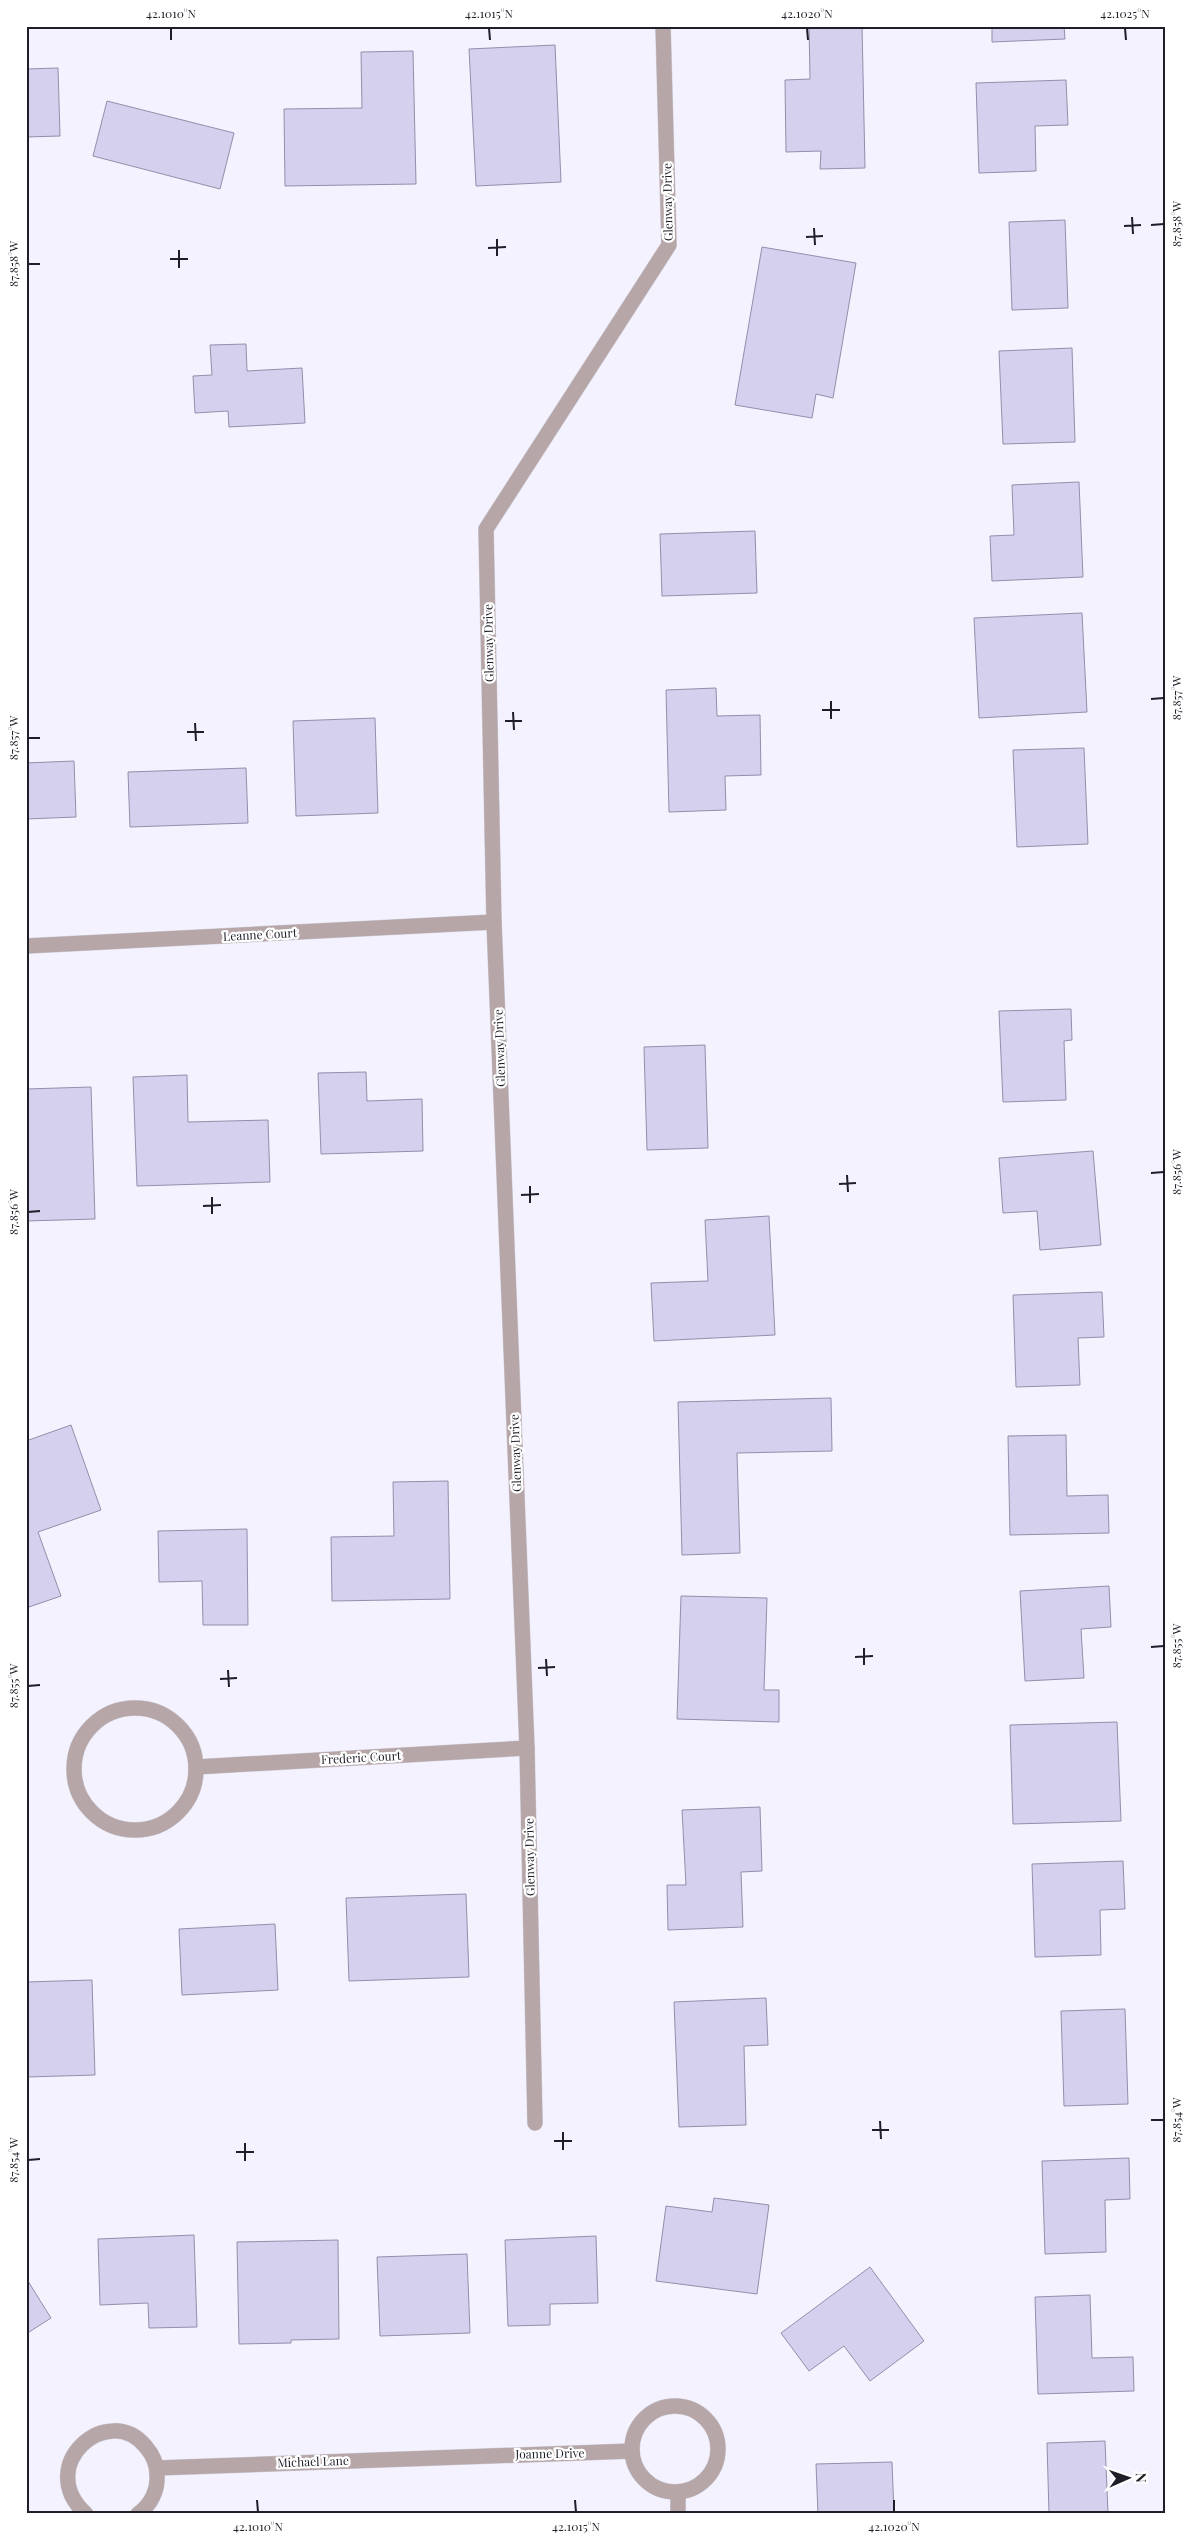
<svg xmlns="http://www.w3.org/2000/svg" width="1191" height="2540" font-family="'Playfair Display',serif">
<style>
.building{fill:#d4d0ee;stroke:#928fab}
.lines{fill:none;stroke-linecap:round;stroke-linejoin:round}
.minor-casing{stroke:#d1d0dc;stroke-width:16}
.minor{stroke:#b6a6a7;stroke-width:15}
.ticks{fill:none;stroke:#1e1d28;stroke-width:2}
.labels{text-anchor:middle;dominant-baseline:central;stroke-width:4.5;stroke-linejoin:round;paint-order:stroke}
.street-label{font-size:12px;fill:#1e1d28;stroke:#fff}
.neatline{fill:none;stroke:#1e1d28;stroke-width:2}
.ticks-label{font-size:12px;text-anchor:middle;fill:#1e1d28}
</style>
<rect width="100%" height="100%" fill="#f3f2fe"/>
<!-- building -->
<g class="building">
<polygon points="809,26 862,26 865,168 820,169 821,151 786,152 785,80 810,79"/>
<polygon points="992,26 1064,26 1065,39 992,42"/>
<polygon points="555,45 561,182 476,186 469,49"/>
<polygon points="413,51 416,184 285,186 284,109 362,108 361,52"/>
<polygon points="58,68 60,136 26,137 26,69"/>
<polygon points="1066,80 1068,125 1035,126 1036,171 979,173 976,83"/>
<polygon points="107,101 234,133 220,189 93,156"/>
<polygon points="1065,220 1068,308 1012,310 1009,222"/>
<polygon points="762,247 856,263 833,398 816,394 812,418 735,405"/>
<polygon points="246,344 247,371 302,368 305,423 229,427 228,411 195,413 193,376 212,375 210,345"/>
<polygon points="1072,348 1075,442 1003,444 999,351"/>
<polygon points="1079,482 1083,577 992,581 990,536 1014,535 1012,485"/>
<polygon points="755,531 757,593 662,596 660,534"/>
<polygon points="1082,613 1087,712 979,718 974,618"/>
<polygon points="716,688 717,716 760,715 761,775 725,776 726,810 669,812 666,690"/>
<polygon points="375,718 378,813 296,816 293,721"/>
<polygon points="1084,748 1088,844 1017,847 1013,750"/>
<polygon points="74,761 76,817 26,819 26,763"/>
<polygon points="246,768 248,823 130,827 128,772"/>
<polygon points="1071,1009 1072,1040 1064,1041 1066,1100 1003,1102 999,1011"/>
<polygon points="705,1045 708,1148 647,1150 644,1047"/>
<polygon points="366,1072 367,1101 422,1099 423,1151 321,1154 318,1073"/>
<polygon points="187,1075 188,1122 268,1120 270,1182 137,1186 133,1077"/>
<polygon points="91,1087 95,1219 26,1221 26,1089"/>
<polygon points="1093,1151 1101,1245 1040,1250 1037,1211 1003,1213 999,1158"/>
<polygon points="769,1216 775,1335 654,1341 651,1283 708,1281 705,1220"/>
<polygon points="1102,1292 1104,1337 1078,1338 1080,1385 1016,1387 1013,1295"/>
<polygon points="831,1398 832,1451 737,1453 740,1553 682,1555 678,1402"/>
<polygon points="71,1425 101,1510 38,1532 61,1596 26,1608 26,1441"/>
<polygon points="1066,1435 1067,1496 1108,1495 1109,1533 1010,1535 1008,1436"/>
<polygon points="448,1481 450,1599 332,1601 331,1537 394,1536 393,1482"/>
<polygon points="247,1529 248,1625 203,1625 202,1581 159,1582 158,1531"/>
<polygon points="1109,1586 1111,1627 1081,1629 1084,1678 1025,1681 1020,1591"/>
<polygon points="681,1596 767,1598 764,1690 779,1690 779,1722 677,1719"/>
<polygon points="1117,1722 1121,1821 1013,1824 1010,1725"/>
<polygon points="760,1807 762,1871 741,1872 743,1927 668,1930 667,1885 686,1885 682,1810"/>
<polygon points="1123,1861 1125,1909 1100,1910 1101,1955 1035,1957 1032,1864"/>
<polygon points="466,1894 469,1977 349,1981 346,1898"/>
<polygon points="275,1924 278,1990 182,1995 179,1929"/>
<polygon points="92,1980 95,2075 27,2077 26,1982"/>
<polygon points="766,1998 768,2045 744,2046 746,2125 679,2127 674,2002"/>
<polygon points="1125,2009 1128,2104 1064,2106 1061,2011"/>
<polygon points="1129,2158 1130,2199 1105,2200 1106,2252 1045,2254 1042,2161"/>
<polygon points="714,2198 769,2205 757,2294 656,2281 666,2206 712,2212"/>
<polygon points="194,2235 197,2327 149,2328 148,2303 100,2305 98,2239"/>
<polygon points="596,2236 598,2303 550,2304 550,2325 508,2326 505,2240"/>
<polygon points="338,2240 339,2339 291,2340 291,2343 239,2344 237,2242"/>
<polygon points="467,2254 470,2333 380,2336 377,2257"/>
<polygon points="870,2267 924,2341 870,2381 844,2346 809,2371 781,2333"/>
<polygon points="26,2278 51,2318 26,2334"/>
<polygon points="1090,2295 1092,2358 1133,2357 1134,2391 1038,2394 1035,2297"/>
<polygon points="1105,2441 1108,2514 1049,2514 1047,2443"/>
<polygon points="892,2462 894,2514 818,2514 816,2464"/>
</g>
<g class="lines">
<!-- minor casing -->
<g class="minor-casing">
<g id="minor">
<polyline points="26,946 494,922"/>
<circle cx="135" cy="1769" r="61"/>
<polyline points="196,1767 527,1748"/>
<polyline points="535,2123 527,1748 494,922 486,529 669,245 663,26"/>
<circle cx="675" cy="2449" r="43"/>
<polyline points="157,2468 632,2451"/>
<path d="M86,2514C33,2466 108,2400 146,2447C153,2455 157,2464 157,2475C158,2490 151,2505 138,2514"/>
<polyline points="678,2514 678,2493"/>
</g>
</g>
<!-- minor -->
<use href="#minor" class="minor"/>
</g>
<!-- ticks -->
<path class="ticks" d="M171,28V40M489,28L490,40M807,28L808,40M1125,28L1126,40M1132,217L1133,234M1151,225L1164,224M1124,226L1141,225M814,228L815,245M806,237L823,236M497,239V256M488,248L506,247M179,250V268M170,259H188M28,264H40M1151,699L1164,698M831,701V719M822,710H840M513,712L514,730M505,721H522M195,723L196,741M187,732H204M28,738H40M1151,1173L1164,1172M847,1175L848,1192M839,1184L856,1183M530,1186V1203M521,1195L539,1194M212,1197V1214M203,1206L221,1205M28,1212L40,1211M1151,1647L1164,1646M864,1648V1665M855,1657L873,1656M546,1659L547,1676M538,1668L555,1667M228,1670L229,1687M220,1679L237,1678M28,1686L40,1685M1151,2120H1164M880,2121L881,2139M872,2130H889M563,2132V2150M554,2141H572M245,2143V2161M236,2152H254M28,2160L40,2159M257,2500L258,2512M575,2500L576,2512M894,2500V2512"/>
<g class="labels">
<!-- street labels -->
<g class="street-label">
<text transform="translate(667 202) rotate(-91)">Glenway Drive</text>
<text transform="translate(488 643) rotate(-91)">Glenway Drive</text>
<text transform="translate(260 934) rotate(-3)">Leanne Court</text>
<text transform="translate(499 1048) rotate(-92)">Glenway Drive</text>
<text transform="translate(515 1453) rotate(-92)">Glenway Drive</text>
<text transform="translate(361 1757) rotate(-3)">Frederic Court</text>
<text transform="translate(529 1857) rotate(-91)">Glenway Drive</text>
<text transform="translate(550 2453) rotate(-1)">Joanne Drive</text>
<text transform="translate(313 2461) rotate(-2)">Michael Lane</text>
</g>
</g>
<!-- border -->
<rect width="1191" height="2540" fill="none" stroke="#ffffff" stroke-width="55"/>
<!-- north arrow -->
<g transform="translate(1128 2478) rotate(88)" stroke="#ffffff" stroke-width="4" paint-order="stroke">
<path d="M0-4L9 19L0 12L-9 19Z" fill="#1e1d28"/>
<text y="-8" font-size="14" font-weight="bold" text-anchor="middle" fill="#1e1d28">N</text>
</g>
<rect x="28" y="28" width="1136" height="2484" class="neatline"/>
<g class="ticks-label">
<text x="171" y="18">42.1010°N</text>
<text x="489" y="18">42.1015°N</text>
<text x="807" y="18">42.1020°N</text>
<text x="1125" y="18">42.1025°N</text>
<text transform="translate(1177 224) rotate(-90)" y="4">87.858°W</text>
<text transform="translate(14 264) rotate(-90)" y="4">87.858°W</text>
<text transform="translate(1177 698) rotate(-90)" y="4">87.857°W</text>
<text transform="translate(14 738) rotate(-90)" y="4">87.857°W</text>
<text transform="translate(1177 1172) rotate(-90)" y="4">87.856°W</text>
<text transform="translate(14 1212) rotate(-90)" y="4">87.856°W</text>
<text transform="translate(1177 1646) rotate(-90)" y="4">87.855°W</text>
<text transform="translate(14 1686) rotate(-90)" y="4">87.855°W</text>
<text transform="translate(1177 2120) rotate(-90)" y="4">87.854°W</text>
<text transform="translate(14 2160) rotate(-90)" y="4">87.854°W</text>
<text x="258" y="2531">42.1010°N</text>
<text x="576" y="2531">42.1015°N</text>
<text x="894" y="2531">42.1020°N</text>
</g>
</svg>
